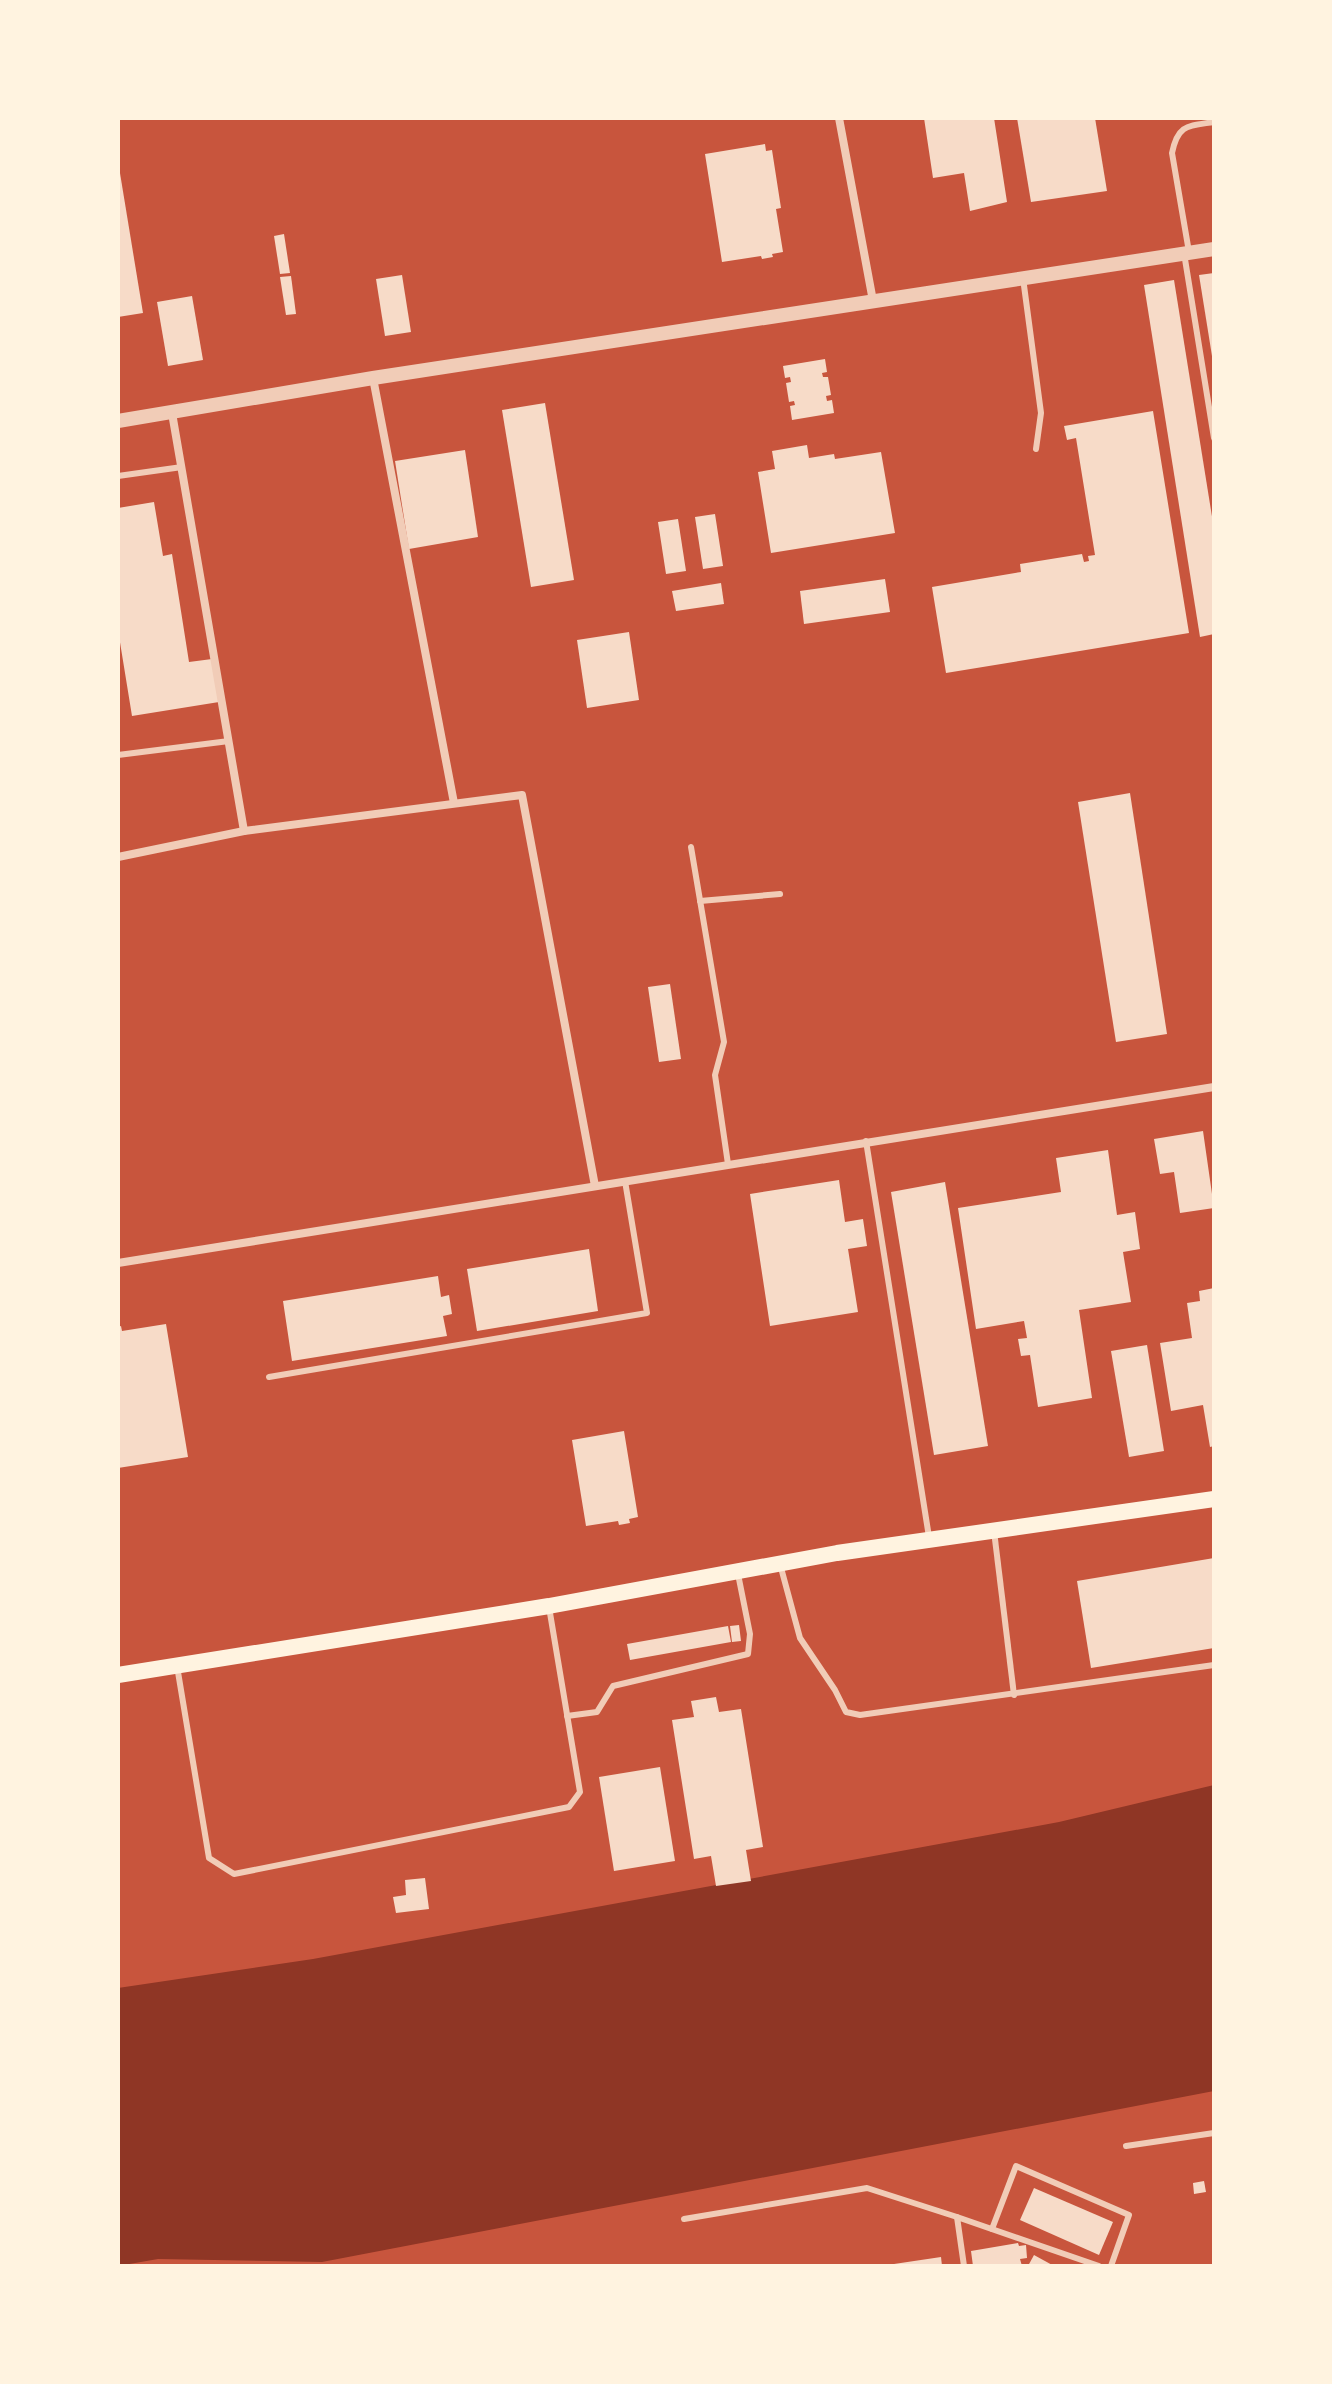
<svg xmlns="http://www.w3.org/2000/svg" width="1332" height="2384" font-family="'Public Sans',sans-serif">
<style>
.water{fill:#8f3625}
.building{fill:#f7dbc8}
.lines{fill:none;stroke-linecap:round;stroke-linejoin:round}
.service{stroke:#f1ccb7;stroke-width:6}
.minor{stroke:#f1ccb7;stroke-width:8}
.tertiary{stroke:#f1ccb7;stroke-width:14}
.secondary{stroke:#fff3e0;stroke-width:16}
</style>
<rect width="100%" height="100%" fill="#c8553d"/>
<!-- water -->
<polygon class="water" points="1214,1785 1214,2091 322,2262 158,2259 118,2266 118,1988 313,1959 1059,1822"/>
<!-- building -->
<g class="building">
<polygon points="924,118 994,118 1007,202 970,211 964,173 933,178"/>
<polygon points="1017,118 1095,118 1107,191 1031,202"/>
<polygon points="765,144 766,151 772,150 781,208 776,209 783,252 772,254 773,257 762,259 761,256 722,262 705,154"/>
<polygon points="118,161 143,313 118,317"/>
<polygon points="284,234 290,273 280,274 274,236"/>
<polygon points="1214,273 1214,356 1212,356 1199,275"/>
<polygon points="402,275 411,332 385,336 376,279"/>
<polygon points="291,276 296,314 286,315 280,277"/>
<polygon points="1174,280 1214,529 1214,634 1200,637 1144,285"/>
<polygon points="192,296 203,360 168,366 157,302"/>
<polygon points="825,359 827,372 822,373 823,377 828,377 831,395 826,396 827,401 832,400 834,413 792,420 790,406 795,405 794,401 789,402 786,383 791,382 790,377 785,378 783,366"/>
<polygon points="545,403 574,580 531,587 502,410"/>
<polygon points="1153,411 1189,633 946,673 932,587 1021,572 1020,564 1082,554 1084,562 1089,561 1088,556 1095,555 1076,438 1067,440 1064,426"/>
<polygon points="807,445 809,458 834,454 835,459 881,452 895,533 771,553 758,472 775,469 772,451"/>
<polygon points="465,450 478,537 409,549 395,461"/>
<polygon points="154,502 163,556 172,554 189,662 212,659 219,702 132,716 118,630 118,508"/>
<polygon points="715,514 723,566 703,569 695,517"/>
<polygon points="678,519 686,571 666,574 658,522"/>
<polygon points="885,579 890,612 804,624 800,591"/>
<polygon points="721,583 724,604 676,611 672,591"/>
<polygon points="629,632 639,700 587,708 577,640"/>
<polygon points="1130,793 1167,1034 1116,1042 1078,802"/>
<polygon points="670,984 681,1059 659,1062 648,987"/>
<polygon points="1203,1131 1214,1208 1180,1213 1174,1172 1160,1174 1154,1139"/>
<polygon points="1108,1150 1117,1215 1135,1212 1140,1249 1123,1252 1131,1302 1079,1310 1092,1398 1038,1407 1030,1355 1021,1356 1018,1339 1027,1338 1024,1321 976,1329 958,1208 1061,1192 1056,1158"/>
<polygon points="839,1180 845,1222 863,1219 867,1246 848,1249 858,1312 770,1326 750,1194"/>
<polygon points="945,1182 988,1446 934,1455 891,1192"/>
<polygon points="589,1249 598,1311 477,1331 467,1269"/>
<polygon points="438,1276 441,1297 449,1295 452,1314 443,1316 447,1336 292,1361 283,1301"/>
<polygon points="1214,1288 1214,1446 1210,1447 1203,1405 1171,1411 1160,1343 1192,1338 1187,1303 1200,1301 1199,1291"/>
<polygon points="166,1324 188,1457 118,1468 118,1327 121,1326 122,1331"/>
<polygon points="1147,1345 1164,1451 1129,1457 1111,1351"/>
<polygon points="624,1431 638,1517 629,1519 630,1523 619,1525 618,1521 586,1526 572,1440"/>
<polygon points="1214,1558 1214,1648 1091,1668 1077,1581"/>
<polygon points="739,1625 741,1641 732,1642 730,1626"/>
<polygon points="728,1626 731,1642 630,1660 627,1644"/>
<polygon points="716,1697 719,1712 741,1709 763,1847 746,1850 751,1881 716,1886 711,1856 694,1859 672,1720 694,1717 691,1701"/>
<polygon points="660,1767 675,1861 614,1871 599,1777"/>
<polygon points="425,1878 429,1909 396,1913 393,1897 406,1895 405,1880"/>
<polygon points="1204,2181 1206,2192 1194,2194 1193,2183"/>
<polygon points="1034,2188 1113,2222 1099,2255 1020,2220"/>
<polygon points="1018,2243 1019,2246 1026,2245 1027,2258 1020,2259 1022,2266 973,2266 971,2251"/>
<polygon points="1034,2255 1054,2266 1028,2266"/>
<polygon points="941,2257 942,2266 894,2266 894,2264"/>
</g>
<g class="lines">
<!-- service -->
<g class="service">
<path d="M1189,252L1172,153C1178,124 1188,126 1214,122"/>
<polyline points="1184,253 1214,438"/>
<polyline points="1023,278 1041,413 1036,449"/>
<polyline points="118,476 182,467"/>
<polyline points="118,755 229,741"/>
<polyline points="691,847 724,1042 715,1075 728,1164"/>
<polyline points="700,901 780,894"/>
<polyline points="866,1141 929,1537"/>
<polyline points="269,1377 647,1313 625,1181"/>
<polyline points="994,1531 1014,1695"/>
<polyline points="780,1564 800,1638 835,1690 846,1712 860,1715 1214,1665"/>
<polyline points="177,1666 209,1858 234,1874 569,1807 580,1792 549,1607"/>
<polyline points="567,1716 597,1712 613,1686 748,1654 750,1634 738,1574"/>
<polyline points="1126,2146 1214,2133"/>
<polyline points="684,2219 867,2188 957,2217"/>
<polyline points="992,2229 1016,2166 1129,2215 1111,2266"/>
<polyline points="964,2266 957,2217 1099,2266"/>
</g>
<!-- minor -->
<g class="minor">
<polyline points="839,118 873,301"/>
<polyline points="373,378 454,803"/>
<polyline points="172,413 244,831"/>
<polyline points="118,857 244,831 522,795 595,1186"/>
<polyline points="118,1263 1214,1087"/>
</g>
<!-- tertiary -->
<polyline class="tertiary" points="118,421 373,378 1214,249"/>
<!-- secondary -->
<polyline class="secondary" points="118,1675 549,1606 837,1553 1214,1499"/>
</g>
<!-- border -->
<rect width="1332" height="2384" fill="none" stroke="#fff3e0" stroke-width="240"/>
</svg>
